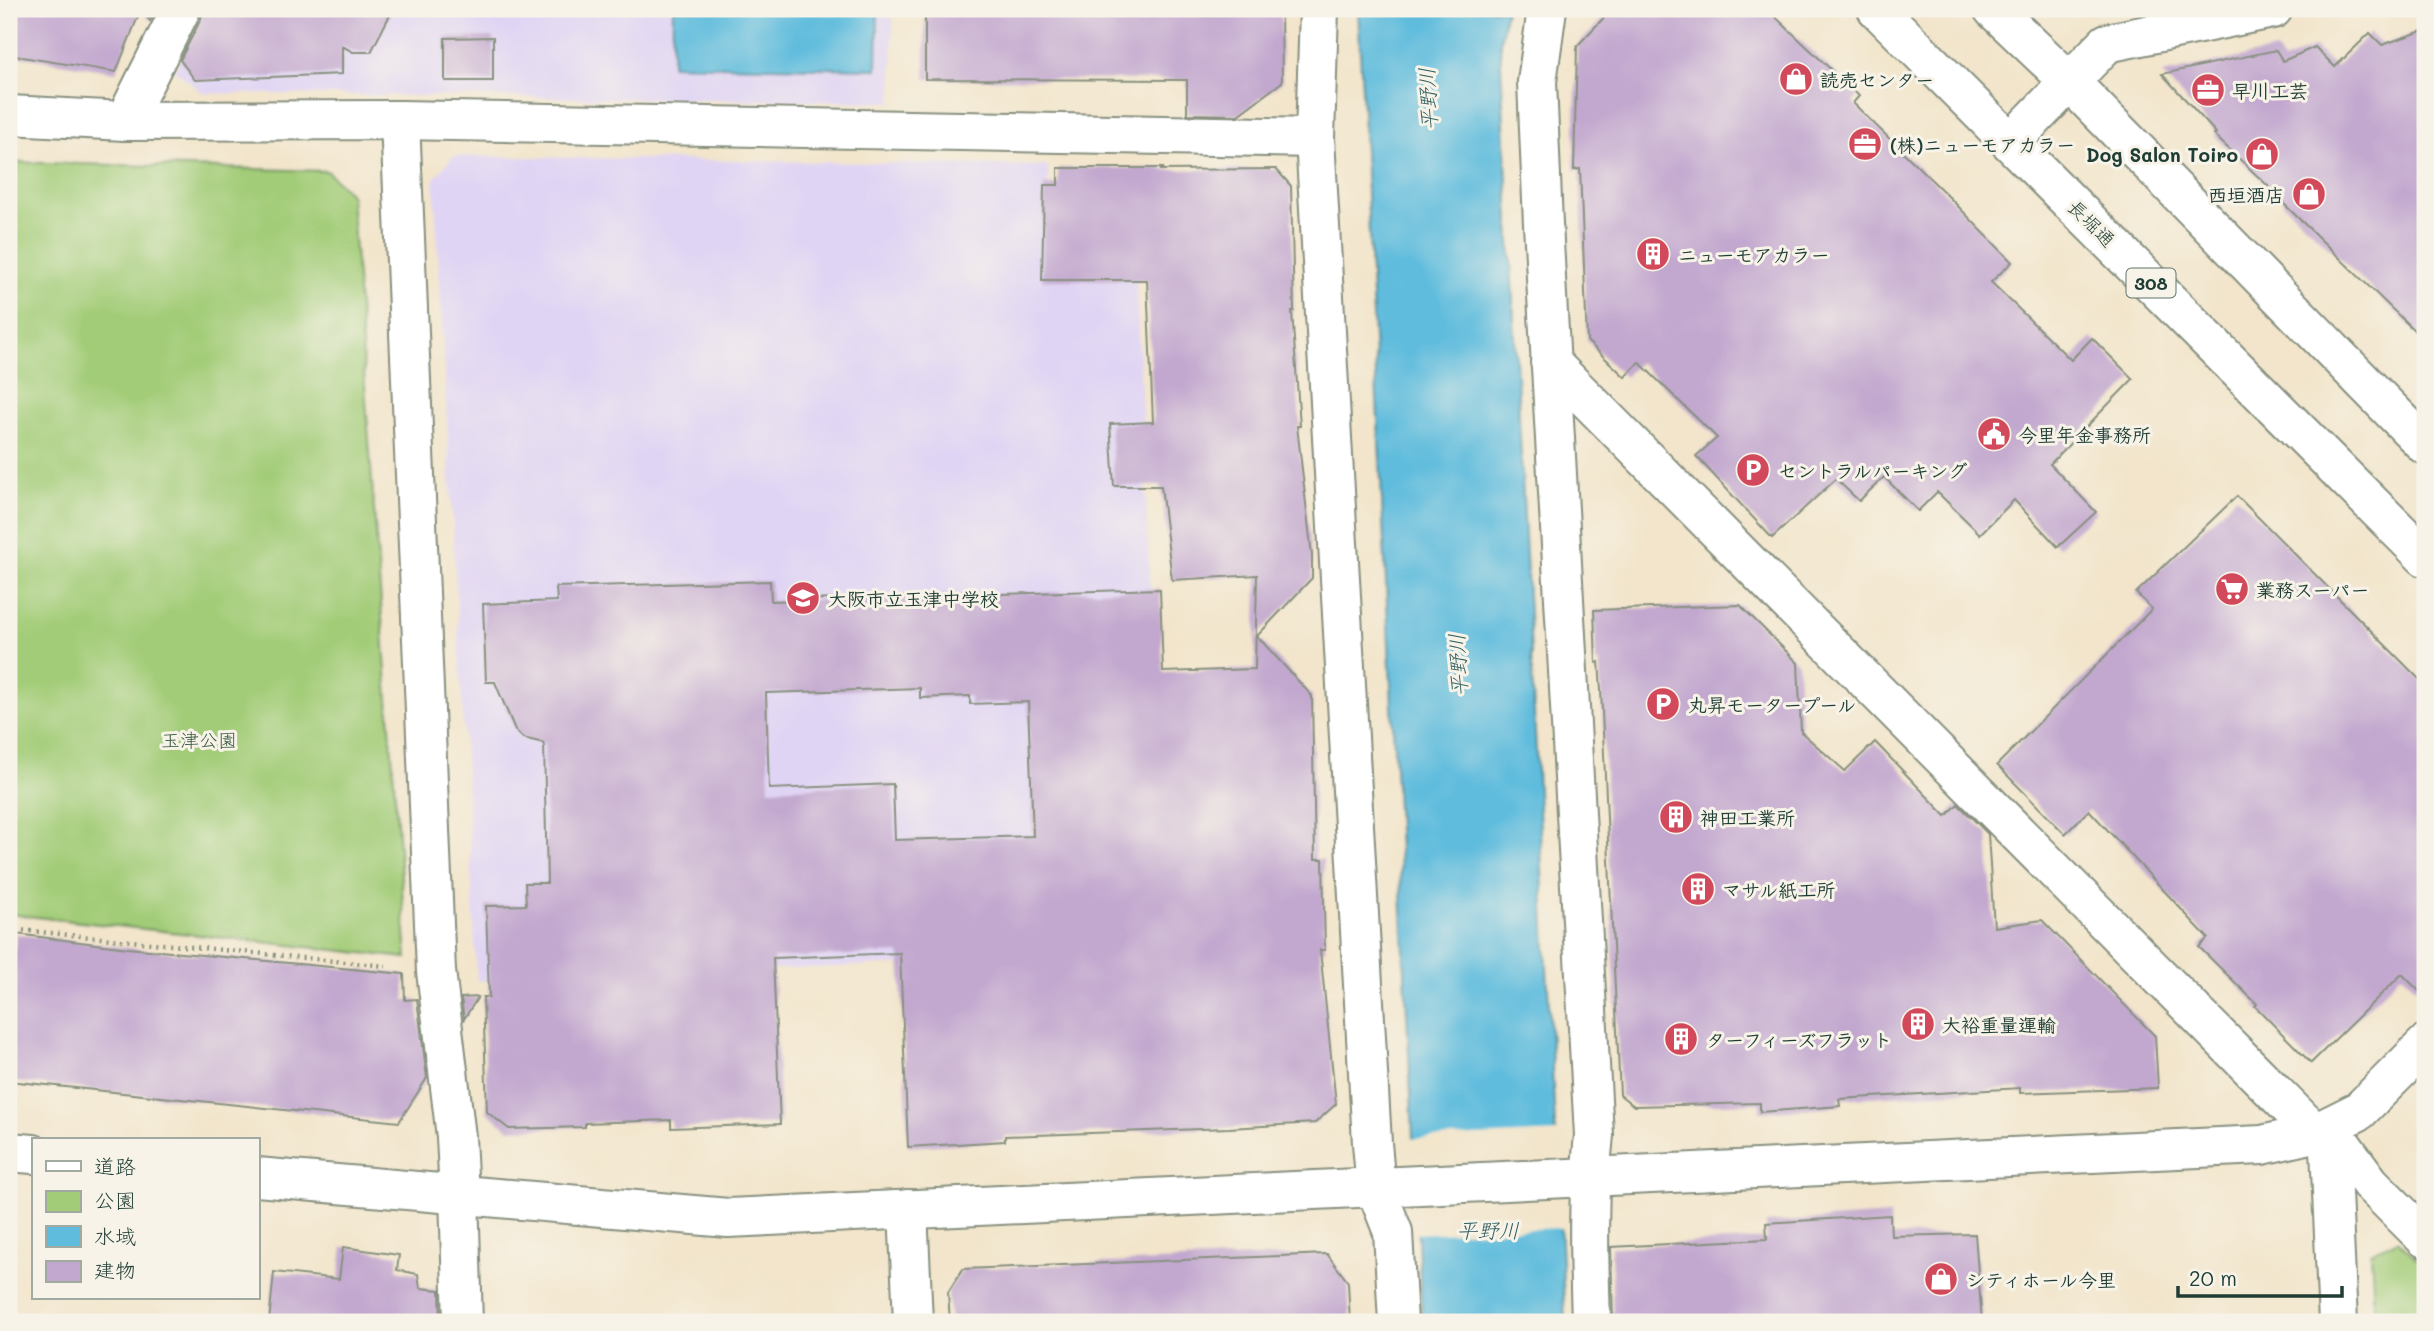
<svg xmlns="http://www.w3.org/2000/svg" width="2434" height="1331" font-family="Mali,'Klee One',sans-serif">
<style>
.built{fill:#e0d4f4}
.green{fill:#a2cc77;stroke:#608456;stroke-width:2}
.water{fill:#5fbcdd;stroke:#3f7c88;stroke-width:2}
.pier{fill:#f2e5cb}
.building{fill:#c2a8cf;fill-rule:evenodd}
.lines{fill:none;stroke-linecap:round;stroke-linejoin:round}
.street-casing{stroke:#889180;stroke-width:42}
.secondary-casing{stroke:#889180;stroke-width:42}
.highway-casing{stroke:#889180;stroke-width:42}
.path{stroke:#889180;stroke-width:4.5;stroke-dasharray:2 5;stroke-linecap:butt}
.street{stroke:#fff;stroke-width:38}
.secondary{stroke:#fff;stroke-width:38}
.highway{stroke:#fff;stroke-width:38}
.labels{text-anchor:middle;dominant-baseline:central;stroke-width:6;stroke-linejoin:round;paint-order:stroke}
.shield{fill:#f7f3e8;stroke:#60746a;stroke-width:2}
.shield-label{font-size:18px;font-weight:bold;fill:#1f3d34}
.poi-label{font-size:19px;font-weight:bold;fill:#1f3d34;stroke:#f7f3e8;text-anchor:start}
.street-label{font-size:19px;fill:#1f3d34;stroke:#f7f3e8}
.park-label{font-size:19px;fill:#395a41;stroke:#f7f3e8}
.water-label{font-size:21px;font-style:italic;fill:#2f5d5e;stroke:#f7f3e8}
</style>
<rect width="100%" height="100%" fill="#f7f3e8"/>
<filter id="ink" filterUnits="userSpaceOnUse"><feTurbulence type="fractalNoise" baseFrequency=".0143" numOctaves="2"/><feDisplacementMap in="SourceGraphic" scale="14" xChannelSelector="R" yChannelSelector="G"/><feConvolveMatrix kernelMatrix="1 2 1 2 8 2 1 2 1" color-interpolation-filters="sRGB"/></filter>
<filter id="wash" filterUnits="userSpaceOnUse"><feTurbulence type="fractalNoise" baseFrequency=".00686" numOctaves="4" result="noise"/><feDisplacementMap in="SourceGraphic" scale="28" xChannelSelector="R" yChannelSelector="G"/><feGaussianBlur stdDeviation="1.57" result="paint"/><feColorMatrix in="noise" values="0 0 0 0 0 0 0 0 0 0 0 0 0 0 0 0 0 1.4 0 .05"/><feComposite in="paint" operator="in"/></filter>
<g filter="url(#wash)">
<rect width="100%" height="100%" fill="#f2e5cb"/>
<!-- built -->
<g class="built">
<polygon points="204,9 893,9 892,102 203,93 175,70"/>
<polygon points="453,156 1048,166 1050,240 1134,242 1167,954 477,981 434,179"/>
</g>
<!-- green -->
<g class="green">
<polygon points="9,162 327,171 351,195 407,958 9,914"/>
<polygon points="2398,1240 2425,1267 2425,1322 2375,1322 2371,1253"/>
</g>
<!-- water -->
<g class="water">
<polygon points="673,9 878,9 877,69 672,65"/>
<polygon points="1358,9 1506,9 1500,43 1565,1322 1422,1322"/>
</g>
<!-- pier -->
<polygon class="pier" points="1559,1132 1564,1228 1414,1234 1409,1139"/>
<g id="blocks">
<!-- building -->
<g class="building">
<polygon points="9,9 157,9 150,21 141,9 116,72 9,55"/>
<polygon points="203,9 393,9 371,52 353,52 342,46 342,74 195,80 180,60 201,19"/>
<polygon points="925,9 1281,9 1282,82 1238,115 1187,114 1187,80 925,79"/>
<polygon points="1612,9 1767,9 1859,96 1853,103 1952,200 2012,262 1991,282 2071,360 2092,338 2133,379 2050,464 2096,512 2058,547 2014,500 1980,534 1937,492 1918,511 1884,477 1859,501 1836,479 1772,538 1696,456 1717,438 1639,362 1625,377 1587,341 1580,169 1574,170 1577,46"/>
<polygon points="2425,30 2425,341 2283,203 2284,201 2214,135 2216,133 2162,74 2276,50 2283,61 2315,47 2335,67 2370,33 2382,45"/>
<polygon points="493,37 493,81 445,81 445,38"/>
<path d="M1058,168H1164L1160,170L1276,169L1291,186L1294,311H1292L1300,426H1297L1312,556V578L1257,636L1312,696L1315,859H1323L1325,950H1320L1336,1104L1315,1123L1229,1128L1005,1136V1141L908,1147L900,953L773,958L780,1124L671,1128V1120L585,1123V1127L509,1129L487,1112L483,997H489L486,906L526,905L525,883H547L544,743L523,738L515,730L495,682H486L483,604L557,601L556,587L770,581L771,601L1160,589L1163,672L1255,669L1257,575L1172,580L1161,486H1114L1110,424L1153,422L1147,280H1042L1044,185H1058ZM920,688V698L970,696V704L1028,702L1033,836L895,840L893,784L769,789L766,693Z"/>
<polygon points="2237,496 2425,685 2425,997 2402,974 2311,1063 2255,1006 2257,1004 2199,947 2208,938 2089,810 2065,834 1997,765 2152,609 2136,593"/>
<polygon points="1740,605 1798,663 1801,732 1845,771 1875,742 1946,816 1958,804 1988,834 1994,927 2042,920 2155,1036 2158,1088 2020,1093 2020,1088 1839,1099 1840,1106 1760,1112 1760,1103 1634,1106 1620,1095 1601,690 1599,662 1596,663 1594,610"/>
<polygon points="16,934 128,948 404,974 405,1000 417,999 427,1078 399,1122 9,1081 9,996"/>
<polygon points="478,997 464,1019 461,998"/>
<polygon points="1890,1215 1891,1236 1975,1234 1982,1322 1613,1322 1611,1247 1767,1239 1766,1223"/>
<polygon points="343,1247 399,1255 397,1270 418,1274 420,1288 440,1290 441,1322 269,1322 274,1272 339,1279"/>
<polygon points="1327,1254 1348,1282 1350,1322 950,1322 948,1292 963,1269"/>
</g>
</g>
</g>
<g filter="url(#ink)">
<use href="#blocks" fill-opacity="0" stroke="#889180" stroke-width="2"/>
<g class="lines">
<!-- street casing -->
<g class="street-casing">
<g id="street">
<polyline points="1319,9 1315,138 1372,1143 1376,1189 1393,1232 1398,1322"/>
<path d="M1547,9L1537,82L1543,224L1594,1135C1587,1198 1589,1260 1591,1322"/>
<polyline points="9,115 125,121 400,120 1315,138"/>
<polyline points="400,120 436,971 456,1137 459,1195"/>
<polyline points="125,121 181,9"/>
<polyline points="2011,142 2107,43 2273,9"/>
<polyline points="1550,362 2315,1133"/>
<polyline points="2329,1127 2338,1322"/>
<polyline points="2329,1127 2370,1183 2425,1238"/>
<polyline points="908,1209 913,1322"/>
</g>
</g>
<!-- secondary casing -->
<g class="secondary-casing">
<g id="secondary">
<polyline points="9,1152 33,1154"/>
<polyline points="257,1177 728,1218 2262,1145 2315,1133 2359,1111 2425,1045"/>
<polyline points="459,1195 463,1322"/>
</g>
</g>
<!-- highway casing -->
<g class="highway-casing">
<g id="highway">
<polyline points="1877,9 2425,557"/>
<polyline points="1993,9 2070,82 2425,445"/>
</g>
</g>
<!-- path -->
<polyline class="path" points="9,929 386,966"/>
<!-- street -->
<use href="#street" class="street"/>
<!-- secondary -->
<use href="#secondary" class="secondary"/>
<!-- highway -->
<use href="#highway" class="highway"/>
</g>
</g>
<!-- icons -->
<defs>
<g id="shop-disc" transform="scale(1.75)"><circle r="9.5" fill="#d1495b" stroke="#f7f3e8"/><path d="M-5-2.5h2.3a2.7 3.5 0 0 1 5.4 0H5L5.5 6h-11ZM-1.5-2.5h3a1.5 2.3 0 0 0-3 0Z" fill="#fff"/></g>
<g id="office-disc" transform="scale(1.75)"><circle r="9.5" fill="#d1495b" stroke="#f7f3e8"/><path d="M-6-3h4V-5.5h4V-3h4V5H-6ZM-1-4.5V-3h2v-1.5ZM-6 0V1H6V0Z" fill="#fff"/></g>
<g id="building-disc" transform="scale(1.75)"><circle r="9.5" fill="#d1495b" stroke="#f7f3e8"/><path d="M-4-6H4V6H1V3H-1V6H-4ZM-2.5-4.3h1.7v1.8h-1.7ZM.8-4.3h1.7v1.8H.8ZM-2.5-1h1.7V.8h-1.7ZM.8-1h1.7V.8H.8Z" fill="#fff"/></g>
<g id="civic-disc" transform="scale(1.75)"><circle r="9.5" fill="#d1495b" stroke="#f7f3e8"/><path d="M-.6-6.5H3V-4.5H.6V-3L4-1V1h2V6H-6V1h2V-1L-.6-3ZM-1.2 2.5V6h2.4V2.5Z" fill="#fff"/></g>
<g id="parking-disc" transform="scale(1.75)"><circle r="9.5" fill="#d1495b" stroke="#f7f3e8"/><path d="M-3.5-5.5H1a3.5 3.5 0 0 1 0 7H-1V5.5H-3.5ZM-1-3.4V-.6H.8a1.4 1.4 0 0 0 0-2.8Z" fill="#fff"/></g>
<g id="supermarket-disc" transform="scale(1.75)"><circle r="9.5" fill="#d1495b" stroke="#f7f3e8"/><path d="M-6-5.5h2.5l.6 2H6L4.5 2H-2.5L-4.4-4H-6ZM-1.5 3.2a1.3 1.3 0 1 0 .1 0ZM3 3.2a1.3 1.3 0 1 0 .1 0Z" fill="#fff"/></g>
<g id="school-disc" transform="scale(1.75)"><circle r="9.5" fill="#d1495b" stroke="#f7f3e8"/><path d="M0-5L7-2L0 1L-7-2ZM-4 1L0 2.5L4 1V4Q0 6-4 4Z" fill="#fff"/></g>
</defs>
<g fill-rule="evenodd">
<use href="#shop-disc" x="1796" y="79"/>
<use href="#office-disc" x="2208" y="90"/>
<use href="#office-disc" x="1865" y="144"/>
<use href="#shop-disc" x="2262" y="154"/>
<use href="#shop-disc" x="2309" y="194"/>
<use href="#building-disc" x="1653" y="254"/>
<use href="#civic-disc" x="1994" y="434"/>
<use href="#parking-disc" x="1753" y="470"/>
<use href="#supermarket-disc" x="2232" y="589"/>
<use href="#school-disc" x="803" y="598"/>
<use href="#parking-disc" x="1663" y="704"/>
<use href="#building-disc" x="1676" y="817"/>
<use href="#building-disc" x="1698" y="889"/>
<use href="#building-disc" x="1918" y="1024"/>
<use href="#building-disc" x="1681" y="1039"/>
<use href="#shop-disc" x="1941" y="1279"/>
</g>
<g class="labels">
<!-- shield labels -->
<rect class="shield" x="2126.5" y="268.5" width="49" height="29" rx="5"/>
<g class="shield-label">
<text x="2151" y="283">308</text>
</g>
<!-- poi labels -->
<g class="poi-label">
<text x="1820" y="79">読売センター</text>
<text x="2232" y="90">早川工芸</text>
<text x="1890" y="144">(株)ニューモアカラー</text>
<text x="2238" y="154" text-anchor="end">Dog Salon Toiro</text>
<text x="2284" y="194" text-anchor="end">西垣酒店</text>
<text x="1678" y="254">ニューモアカラー</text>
<text x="2018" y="434">今里年金事務所</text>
<text x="1778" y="470">セントラルパーキング</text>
<text x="2256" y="589">業務スーパー</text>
<text x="828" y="598">大阪市立玉津中学校</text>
<text x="1688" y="704">丸昇モータープール</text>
<text x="1700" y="817">神田工業所</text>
<text x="1722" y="889">マサル紙工所</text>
<text x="1942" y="1024">大裕重量運輸</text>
<text x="1706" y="1039">ターフィーズフラット</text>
<text x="1966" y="1279">シティホール今里</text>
</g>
<!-- street labels -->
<g class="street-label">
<text transform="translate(2092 223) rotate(45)">長堀通</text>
</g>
<!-- park labels -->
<g class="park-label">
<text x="199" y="739">玉津公園</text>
</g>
<!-- water labels -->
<g class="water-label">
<text transform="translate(1427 99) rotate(-93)">平野川</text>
<text transform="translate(1457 665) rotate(-93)">平野川</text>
<text x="1488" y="1229">平野川</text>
</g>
</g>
<!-- margin -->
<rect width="2434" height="1331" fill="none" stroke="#f7f3e8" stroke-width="35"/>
<!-- legend -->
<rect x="32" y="1138" width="228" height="161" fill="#f7f3e8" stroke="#a1aaa0" stroke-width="2"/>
<rect x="46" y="1161" width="35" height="10" fill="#ffffff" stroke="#a1aaa0" stroke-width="2"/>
<text x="94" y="1174" font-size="21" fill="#1f3d34">道路</text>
<rect x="46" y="1191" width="35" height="21" fill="#a2cc77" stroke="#a1aaa0" stroke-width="2"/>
<text x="94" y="1208" font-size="21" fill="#1f3d34">公園</text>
<rect x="46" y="1226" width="35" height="21" fill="#5fbcdd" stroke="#a1aaa0" stroke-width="2"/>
<text x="94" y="1244" font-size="21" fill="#1f3d34">水域</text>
<rect x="46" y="1261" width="35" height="21" fill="#c2a8cf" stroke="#a1aaa0" stroke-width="2"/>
<text x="94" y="1278" font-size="21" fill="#1f3d34">建物</text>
<!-- scale -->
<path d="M2178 1286v10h164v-10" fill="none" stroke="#1f3d34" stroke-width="3.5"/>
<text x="2189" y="1286" font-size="21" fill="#1f3d34" stroke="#f7f3e8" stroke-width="5" paint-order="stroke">20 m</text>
</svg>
